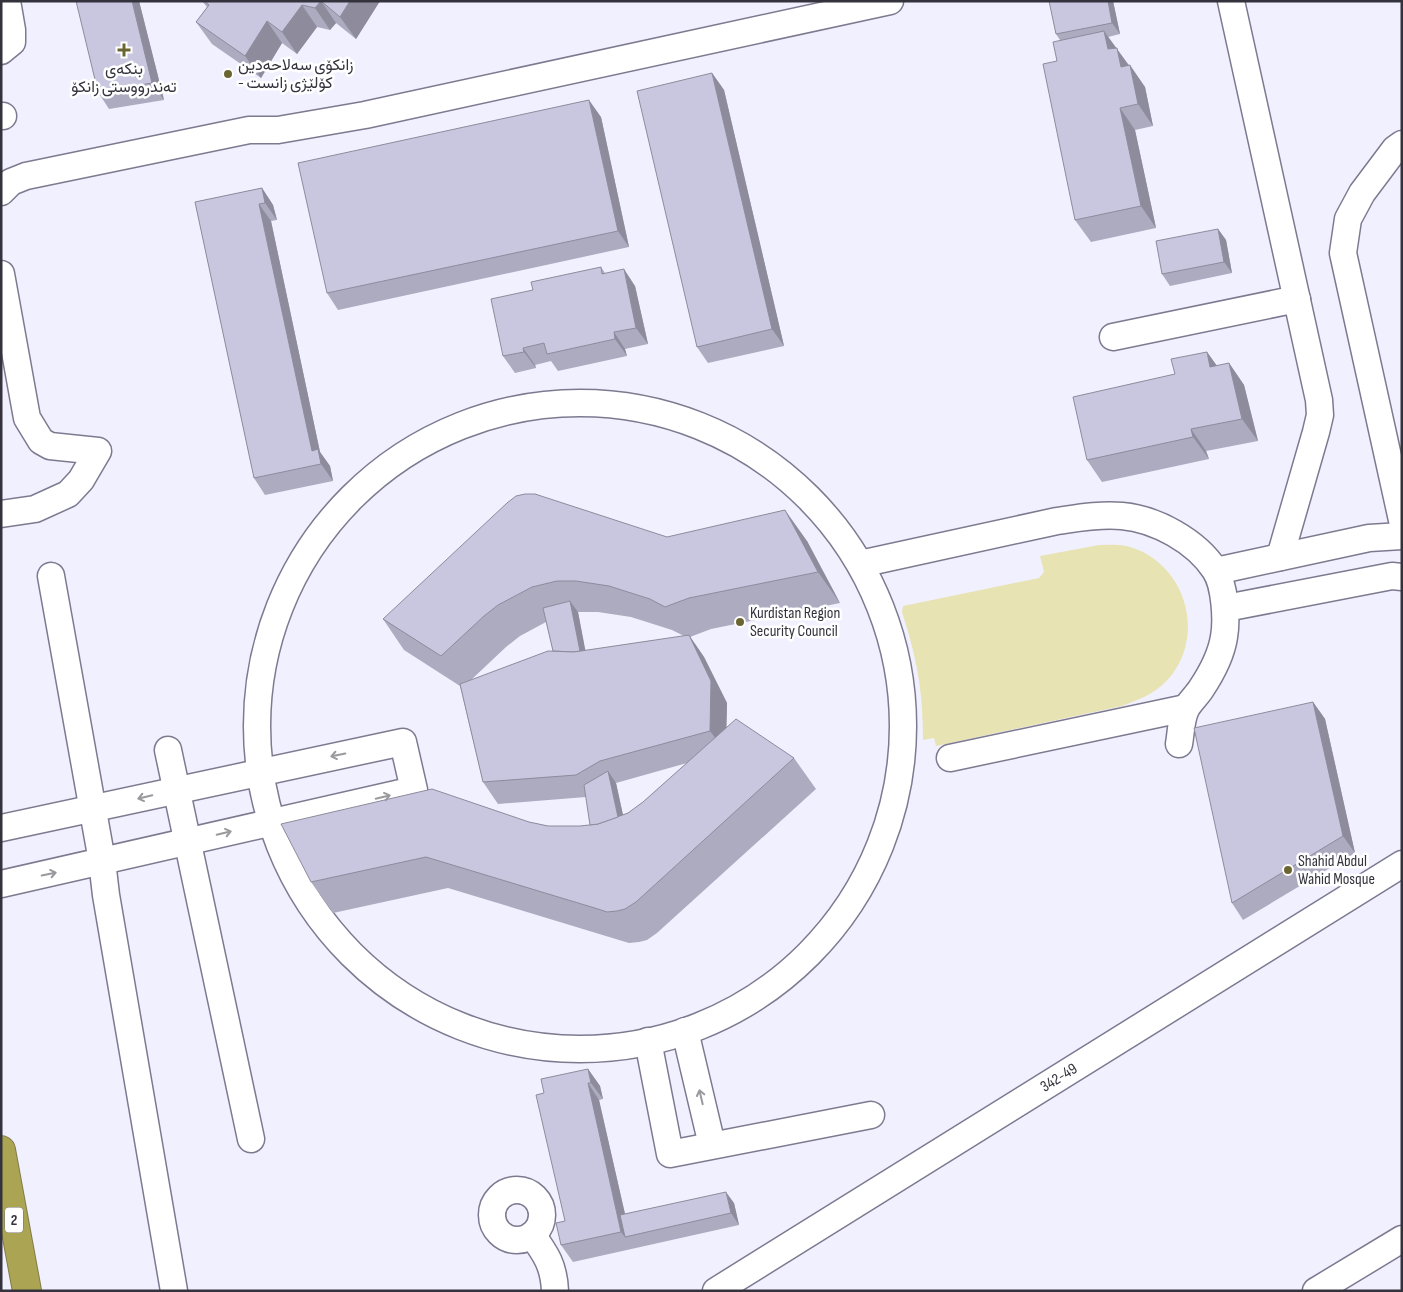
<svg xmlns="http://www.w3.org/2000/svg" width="1403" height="1292" font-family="'Sofia Sans Condensed',Vazirmatn,sans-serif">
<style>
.green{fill:#e7e3b2}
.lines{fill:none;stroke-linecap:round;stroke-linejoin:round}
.minor-casing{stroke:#7d7a90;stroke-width:29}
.highway-casing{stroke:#817c4b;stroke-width:30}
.minor{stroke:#fff;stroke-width:26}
.highway{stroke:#aba452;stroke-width:28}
.wall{fill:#adabc0;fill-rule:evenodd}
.shaded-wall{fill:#8d8b9c}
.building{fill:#c9c7df;stroke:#8d8b9c}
.oneway{stroke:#9a999e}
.poi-dot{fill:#6a6632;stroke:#fff;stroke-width:2}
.labels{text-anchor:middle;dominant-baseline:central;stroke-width:5;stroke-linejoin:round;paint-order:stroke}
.shield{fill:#fff;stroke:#717077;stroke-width:1}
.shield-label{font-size:15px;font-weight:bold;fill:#34333d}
.poi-label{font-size:16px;fill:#34333d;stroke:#fff;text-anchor:start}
.street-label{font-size:16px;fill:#34333d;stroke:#fff}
</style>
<rect width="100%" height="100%" fill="#f1f0ff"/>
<!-- green -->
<path class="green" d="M1099,545C1110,545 1120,544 1130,547C1184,563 1206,631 1171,676C1158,692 1141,699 1122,706L936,746L934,738L923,740C923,691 917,659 902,612L903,606L1039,578L1044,572L1040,556Z"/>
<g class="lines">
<!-- minor casing -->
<g class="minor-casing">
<g id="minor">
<polyline points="1231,1 1319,400 1320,415 1316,432 1280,557"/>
<polyline points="1,51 12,42 12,30 7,1"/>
<polyline points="1,116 3,116"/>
<polyline points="1402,144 1395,149 1362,193 1348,219 1343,253 1402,520"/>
<polyline points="1,192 11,182 26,176 249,130 278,130 365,115 890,1"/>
<polyline points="1,274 27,418 41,441 50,446 98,451 81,480 68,494 35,509 1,514"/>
<polyline points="1113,337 1297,299"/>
<circle cx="580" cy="726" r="323"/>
<path d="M860,564L1057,521C1078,518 1100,514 1122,516C1156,519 1196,541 1215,570C1225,585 1227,620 1224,637C1221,656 1211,674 1201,689C1197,695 1191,701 1187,707C1181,717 1181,733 1179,744"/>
<polyline points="1216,571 1369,538 1402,536"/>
<polyline points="51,576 102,861 106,895 174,1291"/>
<polyline points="1226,608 1392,576 1402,577"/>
<polyline points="168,750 251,1139"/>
<polyline points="950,758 1186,708"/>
<polyline points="1,828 403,742 414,790 1,884"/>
<polyline points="685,1031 712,1145"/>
<polyline points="648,1041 670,1154 871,1115"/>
<circle cx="517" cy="1215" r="25"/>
<path d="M532,1235C546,1254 554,1266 555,1291"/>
<polyline points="716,1291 1402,864"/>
<polyline points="1316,1291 1402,1239"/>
</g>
</g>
<!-- highway casing -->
<g class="highway-casing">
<polyline id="highway" points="1,1150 27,1291"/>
</g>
<!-- minor -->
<use href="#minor" class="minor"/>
<!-- highway -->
<use href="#highway" class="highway"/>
</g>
<!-- wall -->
<g class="wall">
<polygon points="139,1 164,100 109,109 98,92"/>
<polygon points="202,1 380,1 356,39 336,23 330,30 317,27 297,54 282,43 261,78 212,44 196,22 207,7"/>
<polygon points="1113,1 1120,34 1108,37 1145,87 1153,126 1135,130 1156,228 1091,242 1075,220 1057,61 1060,40 1056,34"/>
<polygon points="712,73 724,90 784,346 708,363 697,347"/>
<polygon points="601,117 629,247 338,310 327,293"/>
<polygon points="262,188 273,205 277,220 271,221 320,452 330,466 333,481 265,495 254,478 195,202"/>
<polygon points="1218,229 1226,240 1232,273 1170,286 1162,274"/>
<polygon points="601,267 605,273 635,286 648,344 625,349 627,356 558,371 551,361 535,365 536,368 515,373 503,356 533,290"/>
<polygon points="1207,352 1217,366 1229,363 1244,385 1258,441 1206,451 1209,459 1102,482 1087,460 1175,374"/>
<path d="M667,537L807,541L840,603L711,629L690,637L704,657L727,703L726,728L794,758L816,789L657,933L647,940L639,942L629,943L619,940L448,888L333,913L311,882L529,822L548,826H580L590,825L586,797L498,804L483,782L460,686L404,650L383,619ZM578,612H598L631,617L672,630L684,636L585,651ZM546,622L553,651L471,680L506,647L520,636ZM687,763L643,802L628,813L623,815L616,783Z"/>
<polygon points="1313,702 1325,719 1355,853 1243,920 1232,903"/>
<polygon points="588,1069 600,1086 603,1099 599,1100 625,1214 734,1203 739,1225 573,1262 561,1245 565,1221 544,1093"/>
</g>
<!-- shaded-wall -->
<g class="shaded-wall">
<polygon points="132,1 139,1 164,100 152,83"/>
<polygon points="321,1 336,23 330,30 315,8"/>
<polygon points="350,1 380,1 356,39 340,17"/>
<polygon points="1108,1 1113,1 1120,34 1112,23"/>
<polygon points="302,5 317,27 297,54 282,32"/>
<polygon points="267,21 282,43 261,78 245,56"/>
<polygon points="1104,31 1130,67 1130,65 1145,87 1153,126 1138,104 1108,49"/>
<polygon points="712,73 724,90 784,346 772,329"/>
<polygon points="589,100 601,117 629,247 618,231"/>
<polygon points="1120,108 1135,130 1156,228 1141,206"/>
<polygon points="262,188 273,205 277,220 265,203"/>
<polygon points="259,204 271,221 320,452 330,466 333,481 312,451"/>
<polygon points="1218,229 1226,240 1232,273 1224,262"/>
<polygon points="624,269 635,286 648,344 636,328"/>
<polygon points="614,332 625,349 627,356 615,339"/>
<polygon points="523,348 535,365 536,368 524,352"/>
<polygon points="1207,352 1222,373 1210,367"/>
<polygon points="1229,363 1244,385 1258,441 1242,419"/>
<polygon points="1191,429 1206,451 1209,459 1193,437"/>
<polygon points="785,510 807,541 840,603 818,572"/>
<polygon points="570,601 578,612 590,674 582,663"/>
<polygon points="689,635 704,657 727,703 726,752 710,731"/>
<polygon points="1313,702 1325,719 1355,853 1343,836"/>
<polygon points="608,771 616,783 631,852 623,840"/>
<polygon points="588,1069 600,1086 603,1099 591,1083"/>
<polygon points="588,1083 599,1100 630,1236 625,1237 621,1232"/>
<polygon points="726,1192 734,1203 739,1225 731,1213"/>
</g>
<!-- building -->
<g class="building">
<polygon points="76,1 132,1 152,83 98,92"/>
<polygon points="204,1 321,1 315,8 302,5 282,32 267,21 245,56 196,22 209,5"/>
<polygon points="321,1 350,1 340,17"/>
<polygon points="1049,1 1108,1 1112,23 1056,34"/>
<polygon points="1104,31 1108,49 1117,48 1121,67 1130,65 1138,104 1120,108 1141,206 1075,220 1043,64 1057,61 1053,42"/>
<polygon points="712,73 772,329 697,347 637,91"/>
<polygon points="589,100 618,231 327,293 298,163"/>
<polygon points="262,188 265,203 259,204 312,451 318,449 321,464 254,478 195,202"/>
<polygon points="1218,229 1224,262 1162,274 1156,241"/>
<polygon points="601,267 602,274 624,269 636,328 614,332 615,339 547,354 544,343 523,348 524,352 503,356 491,299 533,290 531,282"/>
<polygon points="1207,352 1210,367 1229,363 1242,419 1191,429 1193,437 1087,460 1073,397 1175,374 1171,359"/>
<polygon points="525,494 535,494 667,537 785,510 818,572 689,598 665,607 650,599 609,586 576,581 557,581 532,587 498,605 484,616 441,656 383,619 507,503 516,496"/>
<polygon points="570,601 580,651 574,652 553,651 543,608"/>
<polygon points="689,635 711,681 710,731 600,761 576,775 483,782 460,684 548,651 574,652"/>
<polygon points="1313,702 1343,836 1232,903 1194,728"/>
<polygon points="736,719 794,758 636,902 625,909 617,911 607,912 598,909 426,857 311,882 281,824 432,789 529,822 548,826 580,826 598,824 628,813 643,802"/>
<polygon points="608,771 618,817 598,824 590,825 584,785"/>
<polygon points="588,1069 591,1083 588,1083 621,1232 561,1245 556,1223 565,1221 536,1095 544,1093 541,1079"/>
<polygon points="726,1192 731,1213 625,1237 620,1215"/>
</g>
<!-- one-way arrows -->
<defs><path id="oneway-shaft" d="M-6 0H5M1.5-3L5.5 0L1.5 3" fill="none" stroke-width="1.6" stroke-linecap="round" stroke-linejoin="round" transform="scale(1.25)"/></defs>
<g class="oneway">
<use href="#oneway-shaft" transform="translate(338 755) rotate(168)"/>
<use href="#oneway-shaft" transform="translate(145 797) rotate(167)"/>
<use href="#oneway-shaft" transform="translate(383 797) rotate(-13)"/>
<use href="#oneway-shaft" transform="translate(224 833) rotate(-13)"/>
<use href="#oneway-shaft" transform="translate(49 874) rotate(-12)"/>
<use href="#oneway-shaft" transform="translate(701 1097) rotate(-103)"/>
</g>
<!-- markers -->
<g class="poi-dot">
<path d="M121.5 42.5h5v5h5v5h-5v5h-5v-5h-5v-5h5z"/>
<circle cx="228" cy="74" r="5"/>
<circle cx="740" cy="622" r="5"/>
<circle cx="1288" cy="870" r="5"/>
</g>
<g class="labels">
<!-- shield labels -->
<rect class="shield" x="5" y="1207.5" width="18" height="25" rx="4"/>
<g class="shield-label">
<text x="14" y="1220">2</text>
</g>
<!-- poi labels -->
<g class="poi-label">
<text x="238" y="65">زانکۆی سەلاحەدین<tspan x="238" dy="18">- کۆلێژی زانست</tspan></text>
<text x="124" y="69" text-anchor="middle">بنکەی<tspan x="124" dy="18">تەندرووستی زانکۆ</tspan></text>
<text x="750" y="613">Kurdistan Region<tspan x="750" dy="18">Security Council</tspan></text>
<text x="1298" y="861">Shahid Abdul<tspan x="1298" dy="18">Wahid Mosque</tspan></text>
</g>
<!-- street labels -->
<g class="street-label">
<text transform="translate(1059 1078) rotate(-32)">342-49</text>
</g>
</g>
<!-- border -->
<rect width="1403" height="1292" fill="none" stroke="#34333d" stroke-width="5"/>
</svg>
